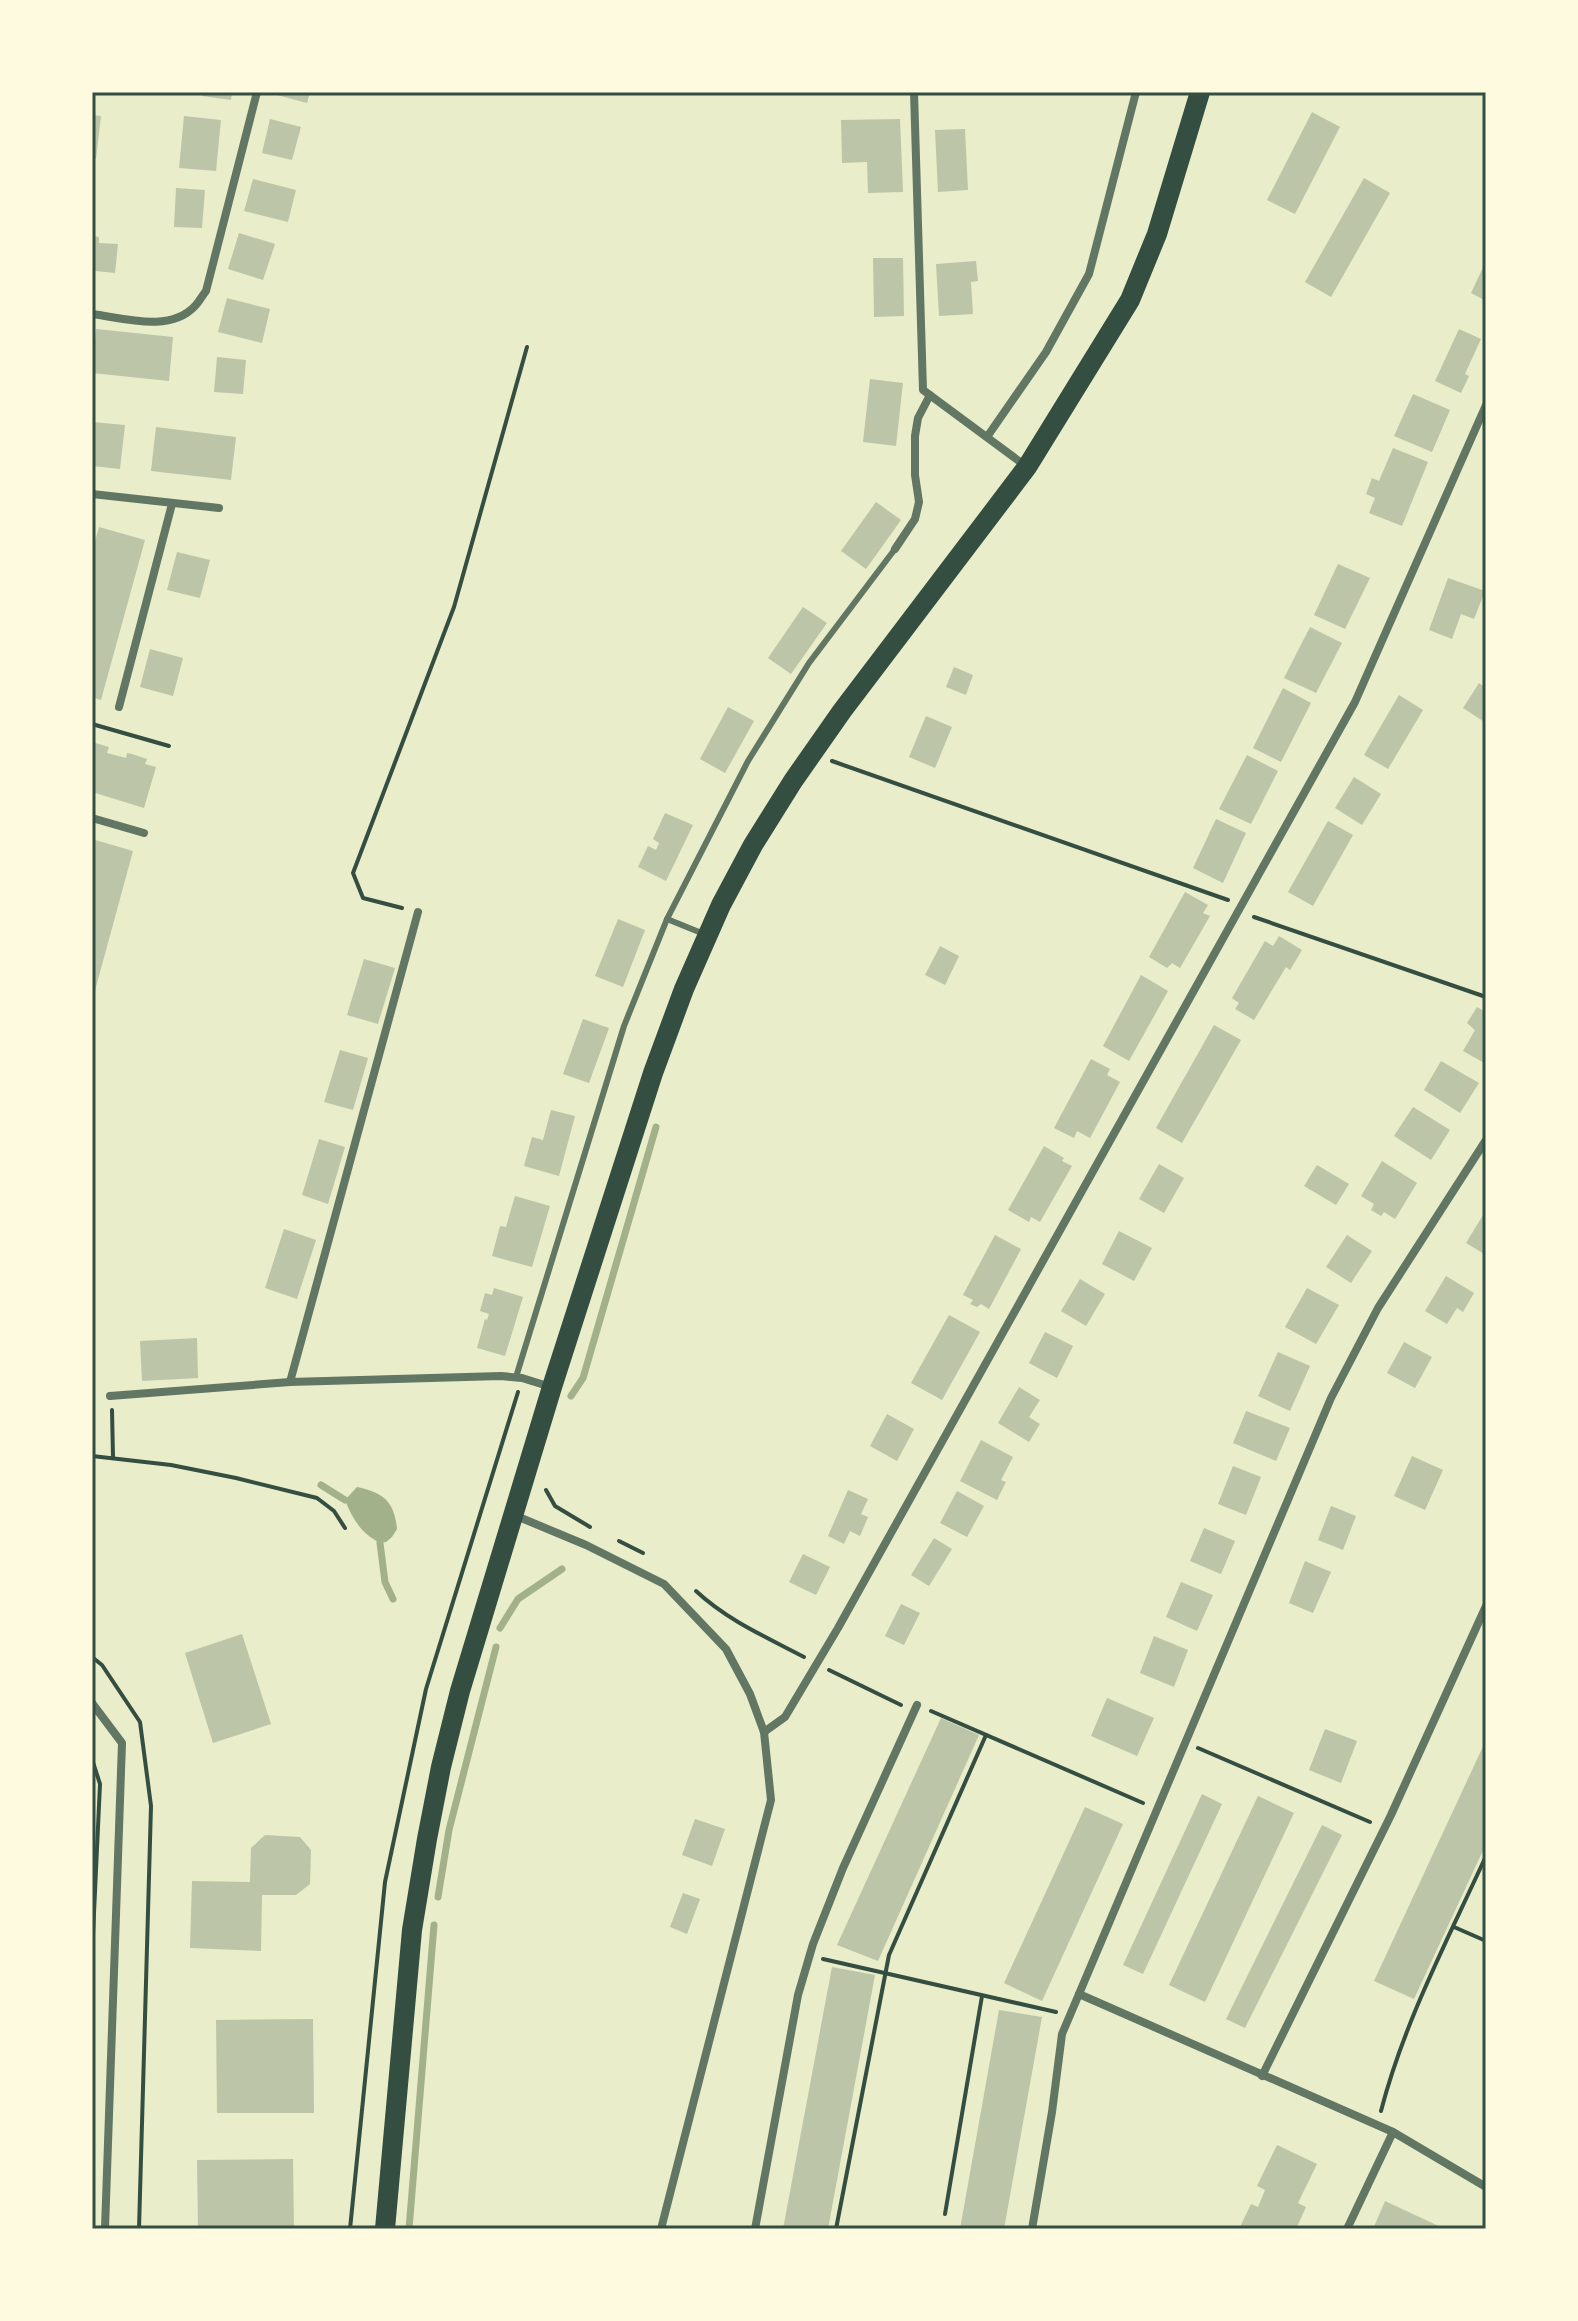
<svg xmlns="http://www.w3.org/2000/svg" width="1578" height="2321" font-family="'PT Sans',sans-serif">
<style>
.water{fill:#a3b18a}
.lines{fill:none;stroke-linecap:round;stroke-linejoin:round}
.stream{stroke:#a3b18a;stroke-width:7}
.building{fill:#bcc5a7}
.path{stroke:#344e41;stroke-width:4}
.service{stroke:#617663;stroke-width:6}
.minor{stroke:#617663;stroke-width:8}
.primary{stroke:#344e41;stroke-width:20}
.neatline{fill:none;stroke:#344e41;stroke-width:3}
</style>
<rect width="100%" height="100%" fill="#e9edc9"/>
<!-- water -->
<path class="water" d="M357,1487C384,1493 394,1501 397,1529L392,1537L386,1542L380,1543C361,1533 353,1520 345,1500Z"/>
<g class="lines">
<!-- stream -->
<g class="stream">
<polyline points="571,1396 583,1378 656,1127"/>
<polyline points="321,1485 345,1500"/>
<polyline points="380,1543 385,1582 393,1599"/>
<polyline points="500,1628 518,1599 562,1569"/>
<polyline points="438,1897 449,1830 496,1647"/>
<polyline points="409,2229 434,1925"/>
</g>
</g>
<!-- building -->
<g class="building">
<polygon points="202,92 232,92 231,100 202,96"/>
<polygon points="278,92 310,92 307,103 277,95"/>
<polygon points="1312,112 1340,127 1295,214 1267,200"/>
<polygon points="92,115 101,116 96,159 92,159"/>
<polygon points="184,116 221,120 216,171 179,168"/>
<polygon points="270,119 301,127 292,160 262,153"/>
<polygon points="900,119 903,192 868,193 867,162 842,163 841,120"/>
<polygon points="965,129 968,190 938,192 935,130"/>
<polygon points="1364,178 1390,193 1331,297 1305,282"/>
<polygon points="253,179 296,190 288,222 244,211"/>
<polygon points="176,188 205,190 202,228 174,227"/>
<polygon points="239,233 275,244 263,280 228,269"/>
<polygon points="92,236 99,237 99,243 118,244 115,273 95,271 95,275 92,274"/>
<polygon points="873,258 903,258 904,316 874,317"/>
<polygon points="976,261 978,281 971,282 973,314 939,316 936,264"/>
<polygon points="1486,261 1486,301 1471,293"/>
<polygon points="227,298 270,309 262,343 218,332"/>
<polygon points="96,329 173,337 169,381 92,373"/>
<polygon points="1459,329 1481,339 1465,374 1469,376 1461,393 1435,381"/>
<polygon points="217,357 246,360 243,394 214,392"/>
<polygon points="870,379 903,383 896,446 863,442"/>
<polygon points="1413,394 1450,410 1432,452 1394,436"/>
<polygon points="92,422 125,425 120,469 92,466"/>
<polygon points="156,427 236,437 231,480 151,471"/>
<polygon points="1393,448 1428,462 1402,526 1369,513 1375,498 1366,494 1372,478 1379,481"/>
<polygon points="876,502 901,520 866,569 841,551"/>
<polygon points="99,527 145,540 101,700 92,697 92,552"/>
<polygon points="177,552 210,560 200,598 167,590"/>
<polygon points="1338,564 1370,578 1345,629 1314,615"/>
<polygon points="1448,578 1485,591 1474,619 1461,614 1452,639 1429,630"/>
<polygon points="803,607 827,623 791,674 768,658"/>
<polygon points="1310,627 1342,643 1316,693 1284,678"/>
<polygon points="150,649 183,658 173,696 140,687"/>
<polygon points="954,667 973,675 966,695 946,687"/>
<polygon points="1479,683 1486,688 1486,723 1463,708"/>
<polygon points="1283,688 1311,703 1281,762 1253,748"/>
<polygon points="1399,695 1423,710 1388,769 1364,755"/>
<polygon points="728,707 754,721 725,773 700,759"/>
<polygon points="926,716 952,727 935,768 909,757"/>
<polygon points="92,742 109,747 107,753 126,758 127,753 132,754 147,759 145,764 156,767 144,808 92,792"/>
<polygon points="1247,755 1278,771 1251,824 1219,809"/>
<polygon points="1354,777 1381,794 1362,825 1335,808"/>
<polygon points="665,813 693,825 666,881 638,867 648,846 656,850 659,843 653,839"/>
<polygon points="1216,819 1246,833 1223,883 1193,868"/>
<polygon points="1328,821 1353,835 1313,906 1288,892"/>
<polygon points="92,839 133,851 93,998 92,998"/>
<polygon points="1185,892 1208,905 1203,913 1210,916 1180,968 1172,963 1167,968 1149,957"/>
<polygon points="618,919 645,930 623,987 595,976"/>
<polygon points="1279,936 1302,950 1290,970 1286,967 1254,1020 1235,1009 1239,1003 1232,998 1265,941 1273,946"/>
<polygon points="940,946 959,956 945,985 925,975"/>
<polygon points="364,959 395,968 378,1024 347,1015"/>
<polygon points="1141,975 1168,991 1129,1061 1103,1046"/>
<polygon points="1477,1007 1486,1012 1486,1064 1463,1051 1475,1030 1467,1023"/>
<polygon points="583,1019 609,1028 589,1083 563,1074"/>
<polygon points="1214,1025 1241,1040 1182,1143 1156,1128"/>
<polygon points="340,1050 368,1058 353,1110 324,1102"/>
<polygon points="1091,1059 1110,1069 1107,1075 1120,1082 1090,1138 1077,1131 1074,1138 1054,1128"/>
<polygon points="1441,1061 1479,1083 1460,1113 1424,1090"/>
<polygon points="1413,1107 1450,1130 1431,1160 1394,1136"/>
<polygon points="551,1110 575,1116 559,1176 524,1166 532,1137 543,1140"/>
<polygon points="319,1139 345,1147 328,1204 302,1195"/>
<polygon points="1044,1146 1064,1158 1062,1161 1072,1166 1040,1222 1031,1217 1029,1222 1008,1210"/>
<polygon points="1382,1161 1417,1183 1395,1219 1384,1212 1381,1216 1371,1210 1374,1204 1361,1196"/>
<polygon points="1159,1164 1184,1178 1164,1213 1139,1199"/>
<polygon points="1317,1165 1349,1184 1336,1205 1304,1186"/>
<polygon points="515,1196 550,1206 532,1267 492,1256 500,1226 506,1227"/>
<polygon points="1483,1215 1486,1217 1486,1255 1466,1243"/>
<polygon points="284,1229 316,1240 297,1299 265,1288"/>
<polygon points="1119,1231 1152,1248 1134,1281 1102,1264"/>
<polygon points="995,1235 1021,1249 989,1309 981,1304 977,1307 970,1304 973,1300 963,1295"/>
<polygon points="1347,1235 1372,1251 1351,1283 1326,1267"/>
<polygon points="1446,1276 1474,1293 1463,1312 1457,1308 1447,1324 1425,1311"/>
<polygon points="1080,1279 1105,1294 1086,1326 1061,1311"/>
<polygon points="494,1288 523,1297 505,1356 477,1348 485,1319 487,1320 489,1314 480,1311 485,1293 492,1295"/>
<polygon points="1307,1288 1339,1305 1316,1344 1285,1327"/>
<polygon points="949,1315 980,1332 942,1400 911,1383"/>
<polygon points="1045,1332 1073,1346 1057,1378 1029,1363"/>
<polygon points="197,1338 198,1378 142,1381 140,1341"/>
<polygon points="1404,1342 1432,1357 1415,1388 1387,1373"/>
<polygon points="1278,1352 1310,1366 1290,1411 1258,1396"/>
<polygon points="1019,1387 1040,1400 1029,1417 1040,1424 1029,1442 998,1423"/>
<polygon points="1246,1411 1290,1428 1276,1461 1233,1443"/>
<polygon points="887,1414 914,1429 897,1461 870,1446"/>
<polygon points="981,1440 1013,1457 1001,1480 1006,1482 997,1500 960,1481"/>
<polygon points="1412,1456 1443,1470 1425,1510 1394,1496"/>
<polygon points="1233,1466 1261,1477 1246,1515 1218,1504"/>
<polygon points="848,1490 868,1499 861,1514 868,1517 860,1536 850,1531 844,1544 828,1536"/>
<polygon points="957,1491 984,1506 967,1537 940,1523"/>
<polygon points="1331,1506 1356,1516 1343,1550 1318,1540"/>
<polygon points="1204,1528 1235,1541 1221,1574 1190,1561"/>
<polygon points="934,1538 952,1549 929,1586 911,1575"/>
<polygon points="803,1554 830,1567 816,1595 789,1582"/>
<polygon points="1305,1561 1331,1572 1313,1613 1289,1603"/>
<polygon points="1181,1582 1213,1595 1197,1631 1166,1617"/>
<polygon points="901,1604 920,1613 904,1645 885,1636"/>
<polygon points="242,1634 271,1724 213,1743 185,1653"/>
<polygon points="1154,1636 1188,1650 1174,1687 1140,1673"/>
<polygon points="1107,1698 1154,1718 1137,1756 1091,1736"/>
<polygon points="941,1718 979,1735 878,1961 837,1945"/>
<polygon points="1325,1729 1357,1741 1341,1783 1309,1770"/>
<polygon points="1486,1740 1486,1844 1414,1999 1374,1981"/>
<polygon points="1202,1794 1222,1804 1143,1974 1123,1965"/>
<polygon points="1258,1796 1294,1813 1205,2002 1169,1985"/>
<polygon points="1085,1807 1123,1824 1042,2001 1004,1983"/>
<polygon points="695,1819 725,1829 712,1866 682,1855"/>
<polygon points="1322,1825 1342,1835 1245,2028 1226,2019"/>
<polygon points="265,1835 300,1837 311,1850 310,1884 296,1895 262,1895 261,1951 190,1948 192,1881 250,1882 251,1848"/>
<polygon points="683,1893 700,1899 687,1934 670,1927"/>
<polygon points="832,1967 875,1975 828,2229 783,2229"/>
<polygon points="999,2010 1042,2017 1004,2229 960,2229"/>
<polygon points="313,2019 314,2113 217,2113 216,2020"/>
<polygon points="1277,2145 1317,2164 1298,2203 1306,2207 1296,2229 1239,2229 1251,2204 1258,2207 1265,2190 1257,2186"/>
<polygon points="293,2159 294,2229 198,2229 197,2160"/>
<polygon points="1385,2201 1445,2229 1373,2229"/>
</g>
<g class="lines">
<!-- path -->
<g class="path">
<polyline points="92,724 169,746"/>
<polyline points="832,761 1228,900"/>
<polyline points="402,908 363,898 353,873 454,607 527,347"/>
<polyline points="1254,917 1486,997"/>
<polyline points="112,1410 113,1457"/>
<polyline points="92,1456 171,1465 236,1478 317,1498 334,1511 345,1528"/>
<polyline points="546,1490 555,1506 590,1527"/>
<polyline points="619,1541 643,1553"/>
<path d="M696,1591C727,1620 766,1637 804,1657"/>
<polyline points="92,1657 102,1665 140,1722 151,1806 139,2229"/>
<polyline points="829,1670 901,1705"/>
<polyline points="931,1711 1143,1803"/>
<polyline points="1198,1748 1370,1822"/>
<polyline points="92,1759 100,1784 92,1956"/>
<polyline points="1454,1927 1486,1941"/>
<polyline points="823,1959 1056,2012"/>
<path d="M1381,2111C1404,2022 1448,1939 1486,1856"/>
<polyline points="945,2214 982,1996"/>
<polyline points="350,2229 385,1882 426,1689 518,1392"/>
<polyline points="836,2229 889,1955 986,1735"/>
</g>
<!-- service -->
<g class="service">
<polyline points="704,934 667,919 748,761 809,663 895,549"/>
<polyline points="516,1377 624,1026 667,919"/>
</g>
<!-- minor -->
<g class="minor">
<polyline points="914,92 923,390 1027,467"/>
<path d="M92,314C124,318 170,333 195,306C199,302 202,296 206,291L257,92"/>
<polyline points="987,437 1046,352 1089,274 1136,92"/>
<polyline points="92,494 219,508"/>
<polyline points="895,549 915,519 919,502 915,475 915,436 918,418 930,395"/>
<polyline points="119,707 172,504"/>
<polyline points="92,818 144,833"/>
<polyline points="1486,1140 1378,1308 1331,1398 1079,1994 1393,2132 1486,2187"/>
<polyline points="290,1382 418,912"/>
<polyline points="110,1396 290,1382 501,1376 522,1378 551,1387"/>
<polyline points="514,1515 586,1545 664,1584 726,1649 750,1694 764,1732 771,1800 661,2229"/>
<polyline points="92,1703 122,1743 105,2229"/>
<polyline points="764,1732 785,1717 838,1628 1355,702 1486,405"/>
<polyline points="1262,2076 1391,1815 1486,1606"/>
<polyline points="755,2229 798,1995 813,1944 843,1868 917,1705"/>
<polyline points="1032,2229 1052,2112 1062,2034 1079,1994"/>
<polyline points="1347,2229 1393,2132"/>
</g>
<!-- primary -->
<polyline class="primary" points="385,2229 412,1930 427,1839 441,1767 460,1691 552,1387 653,1073 684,989 721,905 753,845 793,781 842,711 1027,467 1130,300 1157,234 1200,92"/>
</g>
<!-- border -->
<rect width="1578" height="2321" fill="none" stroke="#fefae0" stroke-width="188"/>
<rect x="94" y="94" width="1390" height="2133" class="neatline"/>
</svg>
